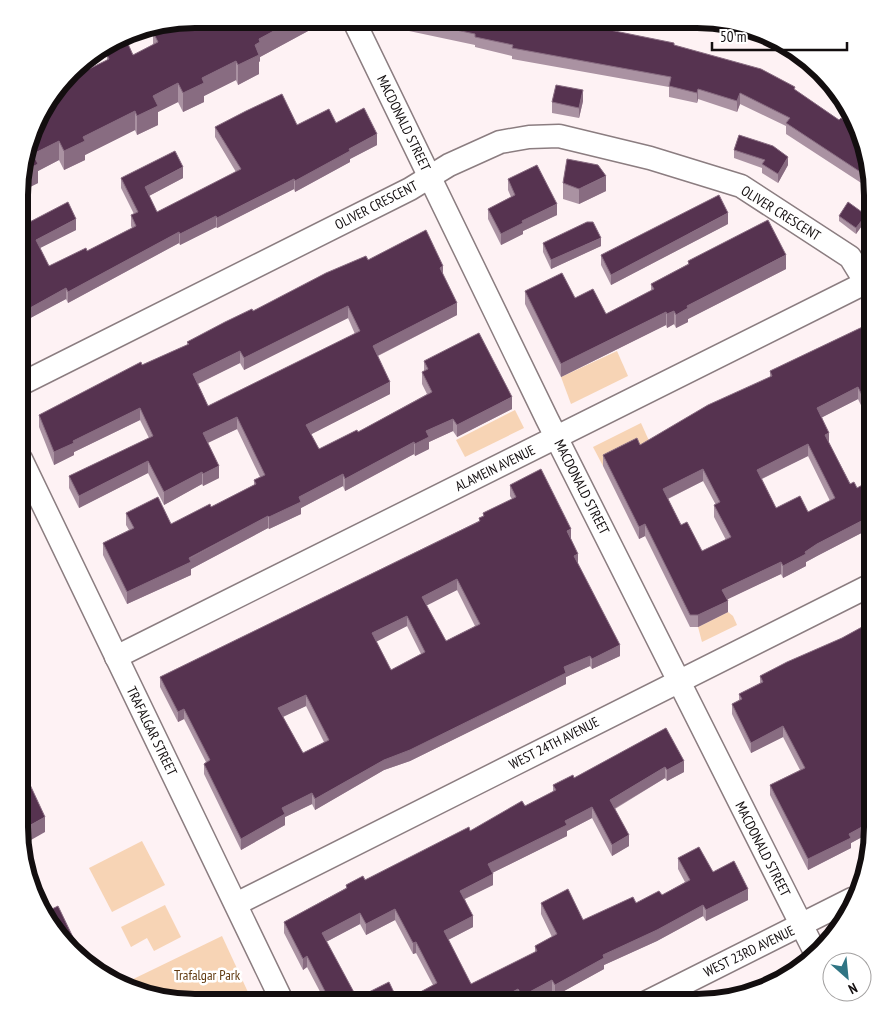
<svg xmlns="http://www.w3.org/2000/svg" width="892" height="1022" font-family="'PT Sans Narrow',sans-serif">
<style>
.green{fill:#f7d4b5}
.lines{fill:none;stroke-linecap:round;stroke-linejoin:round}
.minor-casing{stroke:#8b7d80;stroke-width:25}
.minor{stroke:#fff;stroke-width:22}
.wall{fill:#aa92a2;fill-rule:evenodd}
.shaded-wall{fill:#886c81}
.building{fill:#563350;stroke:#886c81;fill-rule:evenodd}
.labels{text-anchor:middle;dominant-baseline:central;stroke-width:5;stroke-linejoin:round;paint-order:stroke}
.street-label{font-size:14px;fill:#130e0f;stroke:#fff}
.park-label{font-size:14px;fill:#613a10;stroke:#fff}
.rim{fill:none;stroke:#130e0f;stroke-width:6}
</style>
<rect width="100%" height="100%" fill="#fef2f4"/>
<!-- green -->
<g class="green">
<polygon points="617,351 628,376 571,404 561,377"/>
<polygon points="515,410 524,428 465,457 456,440"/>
<polygon points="641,423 650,443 603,466 593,447"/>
<polygon points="728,612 733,616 737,625 702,642 698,627"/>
<polygon points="142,841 165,885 112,912 89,868"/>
<polygon points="165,905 181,937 154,951 147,938 131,947 121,927"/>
<polygon points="222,936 253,1003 183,1003 123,984"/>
</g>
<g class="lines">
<!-- minor casing -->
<g class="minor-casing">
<g id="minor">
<polyline points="353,19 547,419 815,952"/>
<polyline points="21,384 410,189 449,165 500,142 529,137 559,136 650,158 741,186 850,257 866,283"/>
<polyline points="21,459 283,1003"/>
<polyline points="116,657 873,279"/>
<polyline points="236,904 873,584"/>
<polyline points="645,1003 852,899"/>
</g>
</g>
<!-- minor -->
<use href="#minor" class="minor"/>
</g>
<!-- wall -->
<g class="wall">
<polygon points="321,19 321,24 260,57 260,61 259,62 259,74 238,85 236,80 204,96 204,102 183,112 178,102 158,112 158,125 137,135 135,130 85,155 85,160 64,170 59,160 38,171 38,183 22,191 22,161 107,60 107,55 133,55 153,45 153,32 175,27"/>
<polygon points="410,19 591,26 674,45 795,90 839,120 855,127 872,190 786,134 786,126 740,104 737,112 698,99 697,103 669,97 669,87 512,59 512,56 475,47 475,45 409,31"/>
<polygon points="583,101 579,118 552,113 552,102"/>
<polygon points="336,123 377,145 350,159 350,162 295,192 294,189 217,228 216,227 180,245 179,243 68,303 66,299 21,323 22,226 76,230 40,248 49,266 87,251 132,228 131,226 131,215 134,214 121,188 121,178 183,178 149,196 157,212 236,172 215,137 215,127 297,125"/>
<polygon points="734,150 788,165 778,183 762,173 762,168 734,158"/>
<polygon points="508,179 557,215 523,231 523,234 501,245 488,219 488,209 511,197 508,190"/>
<polygon points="563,183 606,191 579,204 563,199"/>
<polygon points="839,216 866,220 856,234 839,221"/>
<polygon points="728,224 611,285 601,265 601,255"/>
<polygon points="543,243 601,246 551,269 543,252"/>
<path d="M368,260L443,275L457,315L378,356L390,394L311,434L319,449L358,432L427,394L422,384V372L424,371V361L512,409L457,437L453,431L429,442V449L415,456L414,454L345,491L343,486L301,508V514L269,529L268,528L191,569V575L127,604L103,555V543L129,530L126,525V513L171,524L211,507L254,485V480L260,477L237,429L208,443L219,478L203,486L202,484L164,505L148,473L79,508L69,488V476L149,438L140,420L74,452V455L54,465L39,427V415L142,365L187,345V342L253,311ZM348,318L355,334L208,406L198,384L240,363L244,370Z"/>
<polygon points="688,261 786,269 688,319 688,322 676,328 674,324 667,328 666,325 561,377 525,304 525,291 575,298 606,314 651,291 651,284 688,264"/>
<path d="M873,322V430L858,399L822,417L829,443L873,527L817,556L806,562V566L783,578L781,574L727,599L728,612L698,627H690L645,536L639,539L603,466V455L640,445L770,377V371ZM808,456L830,501L808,512L776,508L762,479ZM703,481L716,505H714V517L726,540L702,551L681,525L668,499Z"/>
<path d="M510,485L571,539L578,565L620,656L592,669L590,666L566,677V684L410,761L384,770L315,810L312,804L285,817V825L241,850L204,774V764L206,762L184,719L178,722L160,687V677L479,521V518L483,516V513L512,499L510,496ZM457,590L475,626L446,641L426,605ZM407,626L421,654L391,670L376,641ZM306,706L324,742L303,753L283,717Z"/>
<polygon points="873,621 873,831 851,843 851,848 808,870 770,795 770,785 800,770 783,737 751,753 732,714 732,704 739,700 739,694 760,683 760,676 842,638"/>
<polygon points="666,728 684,772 667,781 665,778 615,809 629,846 612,856 592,818 567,831 567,836 492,873 493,885 465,899 473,927 448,940 471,984 535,953 535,946 552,937 541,914 541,903 583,920 662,895 685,882 678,869 678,858 713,872 748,900 706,921 703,916 657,941 604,965 604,969 555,996 552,991 529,1003 520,1003 518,1000 512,1003 400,1003 433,985 416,953 413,954 395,920 366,935 360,924 326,942 357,998 399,1003 326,1003 307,967 303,970 284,933 284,922 346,888 346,885 365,880 470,831 525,806 553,792 553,785 574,778"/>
</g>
<!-- shaded-wall -->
<g class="shaded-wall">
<polygon points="296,19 321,19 321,24 260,57 260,61 259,62 259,74 238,85 238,65 259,39"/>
<polygon points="236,61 236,80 204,96 204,102 183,112 183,93 202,78"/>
<polygon points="178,83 178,102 158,112 158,125 137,135 137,116 153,96"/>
<polygon points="698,89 698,99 697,103 697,93"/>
<polygon points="583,90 583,101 579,118 579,108"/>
<polygon points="740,93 740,104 737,112 737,101"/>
<polygon points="135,111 135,130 85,155 85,160 64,170 64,151 83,137"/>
<polygon points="377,134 377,145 350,159 350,162 295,192 295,181 349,149"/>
<polygon points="59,141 59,160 38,171 38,183 22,191 22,172 33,154"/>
<polygon points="788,157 788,165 778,183 778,174"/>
<polygon points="183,167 183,178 145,198 145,187"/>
<polygon points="606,176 606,191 579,204 579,189"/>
<polygon points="294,179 294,189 217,228 217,218"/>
<polygon points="557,204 557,215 523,231 523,234 501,245 501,234 522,221"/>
<polygon points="728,213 728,224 611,285 611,275"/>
<polygon points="866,215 866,220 856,234 856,228"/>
<polygon points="216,216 216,227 180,245 180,234"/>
<polygon points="76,219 76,230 36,250 36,240"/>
<polygon points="179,232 179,243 68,303 68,292"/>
<polygon points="601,238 601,246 551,269 551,260"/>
<polygon points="786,255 786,269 688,319 688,322 676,328 676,315 687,306"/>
<polygon points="443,266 443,278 440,268"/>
<polygon points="66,288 66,299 21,323 21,313"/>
<polygon points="457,303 457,315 373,358 373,346"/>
<polygon points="348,306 348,318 244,370 244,358"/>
<polygon points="674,311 674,324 667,328 667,314"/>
<polygon points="666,312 666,325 561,377 561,364"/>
<polygon points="240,351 240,363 193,386 193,374"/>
<polygon points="390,382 390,394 306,437 306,425"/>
<polygon points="858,387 858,399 817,420 817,408"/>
<polygon points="512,397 512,409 457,437 457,425"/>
<polygon points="140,408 140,420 74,452 74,455 54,465 54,452 73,441"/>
<polygon points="237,417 237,429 203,445 203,433"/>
<polygon points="453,419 453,431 429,442 429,449 415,456 415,444 426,431"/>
<polygon points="829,433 829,444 825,435"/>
<polygon points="414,442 414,454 345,491 345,479"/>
<polygon points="808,444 808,456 757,481 757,470"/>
<polygon points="148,461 148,473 79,508 79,496"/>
<polygon points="219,466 219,478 203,486 203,474"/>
<polygon points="703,469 703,481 663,501 663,489"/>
<polygon points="202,472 202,484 164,505 164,492"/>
<polygon points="343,474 343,486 301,508 301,514 269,529 269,517 299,497"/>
<polygon points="873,515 873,527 817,556 806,562 806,566 783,578 783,566 817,544"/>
<polygon points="268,516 268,528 191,569 191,575 127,604 127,592"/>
<polygon points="645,524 645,536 639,539 639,527"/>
<polygon points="571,529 571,540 567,531"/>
<polygon points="578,554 578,565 574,556"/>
<polygon points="781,562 781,574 722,602 722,590"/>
<polygon points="457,579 457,590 422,608 422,597"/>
<polygon points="728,601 728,612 698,627 698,615"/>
<polygon points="407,616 407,626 372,644 372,633"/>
<polygon points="620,645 620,656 592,669 592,659"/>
<polygon points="590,656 590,666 566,677 566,684 410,761 384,770 315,810 315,799 384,760 564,667"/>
<polygon points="306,695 306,706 278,719 278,708"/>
<polygon points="184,709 184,719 178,722 178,712"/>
<polygon points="783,726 783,737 751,753 751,743"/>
<polygon points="684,761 684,772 667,781 667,770"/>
<polygon points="665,767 665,778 610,811 610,800"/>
<polygon points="312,793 312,804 285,817 285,825 241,850 241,839 282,808"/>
<polygon points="592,807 592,818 567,831 567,836 488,875 488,864 565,821"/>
<polygon points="45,817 45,832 24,844 24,846 20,831"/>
<polygon points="873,821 873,831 851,843 851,848 808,870 808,859 849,834"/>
<polygon points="629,835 629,846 612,856 612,845"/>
<polygon points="493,874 493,885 460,901 460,891"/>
<polygon points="748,889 748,900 706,921 706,910"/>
<polygon points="703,905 703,916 657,941 604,965 604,969 555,996 555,985 603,955"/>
<polygon points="395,909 395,920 366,935 366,924"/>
<polygon points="360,913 360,924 322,944 322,933"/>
<polygon points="473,916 473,927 444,942 444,931"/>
<polygon points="416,942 416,953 413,954 413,943"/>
<polygon points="307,956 307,967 303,970 303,959"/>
<polygon points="552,980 552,991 529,1003 522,1003 522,996"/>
<polygon points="518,989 518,1000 512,1003 492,1003"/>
</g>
<!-- building -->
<g class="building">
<polygon points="195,19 296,19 259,39 260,42 255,45 259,55 238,65 236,61 202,78 204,83 183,93 178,83 153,96 158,106 137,116 135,111 83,137 85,141 64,151 59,141 33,154 38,164 22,172 22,161 42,107 63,82 109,59 107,55 128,44 133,55 158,42 153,32 172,23 173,22 175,27 189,20"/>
<polygon points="410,19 579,20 591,22 590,26 674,43 674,45 761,69 795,87 794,89 839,120 841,118 855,127 868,177 786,123 790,118 740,93 737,101 698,89 697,93 669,86 671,77 512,48 513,45 475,37 475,34 409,20"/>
<polygon points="556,85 583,90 579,108 552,102"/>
<polygon points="282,94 297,125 329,109 336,123 364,108 377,134 349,149 350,151 295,181 294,179 217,218 216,216 180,234 179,232 68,292 66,288 21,313 22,226 68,202 76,219 36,240 49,266 86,248 87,251 136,226 131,215 138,212 121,178 175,151 183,167 145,187 157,212 241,169 215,127 246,111"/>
<polygon points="739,135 773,146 788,157 778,174 762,164 765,160 734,150"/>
<polygon points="567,159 598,165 606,176 579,189 563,183"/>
<polygon points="537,165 557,204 522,221 523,223 501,234 488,209 515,195 508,179"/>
<polygon points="719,195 728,213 611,275 601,255"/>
<polygon points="848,202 866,215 856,228 839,216"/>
<polygon points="768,220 786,255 687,306 688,308 676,315 674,311 667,314 666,312 561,364 525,291 562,273 575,298 593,289 606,314 654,289 651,284 689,264 688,261"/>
<polygon points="587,222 593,222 601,238 551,260 543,243"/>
<path d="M426,230L443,266L440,268L457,303L373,346L390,382L306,425L319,449L357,430L358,432L432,392L422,372L428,369L424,361L479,333L512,397L457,425L453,419L426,431L429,437L415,444L414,442L345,479L343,474L299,497L301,502L269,517L268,516L189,558L191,562L127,592L103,543L134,528L126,513L158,497L171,524L210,504L211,507L256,484L254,480L265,475L237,417L203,433L219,466L203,474L202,472L164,492L148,461L79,496L69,476L153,436L140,408L73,441L74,443L54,452L39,415L141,362L142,365L189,344L187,342L225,322L252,309L253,311L326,273L366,256L368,260ZM348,306L360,331L208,406L193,374L240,351L244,358Z"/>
<path d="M873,322V418L858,387L817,408L829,433L825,435L850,484L854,482L857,488L873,479V515L817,544L805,552L806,554L783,566L781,562L722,590L728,601L698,615H690L645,524L639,527L603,455L637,438L640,445L708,405L772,376L770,371ZM808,444L835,498L808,512L800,496L776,508L757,470ZM703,469L720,502L714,505L731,537L702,551L687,522L681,525L663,489Z"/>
<path d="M541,469L571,529L567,531L578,554L574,556L620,645L592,659L590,656L564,667L566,673L410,750L384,760L315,799L312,793L282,808L285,814L241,839L204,764L210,760L184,709L178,712L160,677L480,521L479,518L484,516L483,513L516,497L510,485ZM457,579L480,624L446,641L422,597ZM407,616L425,652L391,670L372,633ZM306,695L329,740L303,753L278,708Z"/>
<polygon points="873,621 873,821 849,834 851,838 808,859 770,785 805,768 783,726 751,743 732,704 742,699 739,694 763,682 760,676 787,662 842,638"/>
<polygon points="666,728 684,761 667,770 665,767 610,800 629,835 612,845 592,807 565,821 567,825 488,864 493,874 460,891 473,916 444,931 471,984 537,951 535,946 557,934 541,903 568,889 583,920 633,897 636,903 659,891 662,895 690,880 678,858 699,847 713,872 734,861 748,889 706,910 703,905 657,930 603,955 604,958 555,985 552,980 522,996 518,989 492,1003 400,1003 437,983 416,942 413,943 395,909 366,924 360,913 322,933 357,998 389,982 399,1003 331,1003 307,956 303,959 284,922 347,888 346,885 363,876 365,880 469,827 470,831 522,801 525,806 556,790 553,785 573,775 574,778"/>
<polygon points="19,761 45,817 20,831 19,827"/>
<polygon points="58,906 81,954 42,915 42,914"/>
<polygon points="786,971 789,976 785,980 748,991"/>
</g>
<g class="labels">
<!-- street labels -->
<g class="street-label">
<text transform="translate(404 123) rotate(64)">MACDONALD STREET</text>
<text transform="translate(376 205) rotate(-27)">OLIVER CRESCENT</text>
<text transform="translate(781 213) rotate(32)">OLIVER CRESCENT</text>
<text transform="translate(495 468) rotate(-26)">ALAMEIN AVENUE</text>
<text transform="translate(582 487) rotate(63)">MACDONALD STREET</text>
<text transform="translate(152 731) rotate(64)">TRAFALGAR STREET</text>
<text transform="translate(554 743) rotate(-27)">WEST 24TH AVENUE</text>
<text transform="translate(763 849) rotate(63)">MACDONALD STREET</text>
<text transform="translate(749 951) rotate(-26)">WEST 23RD AVENUE</text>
</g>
<!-- park labels -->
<g class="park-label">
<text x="207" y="975">Trafalgar Park</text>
</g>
</g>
<!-- crop -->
<path d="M0 0H892V1022H0ZM195 28H697A167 167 0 0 1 864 195V827A167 167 0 0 1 697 994H195A167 167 0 0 1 28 827V195A167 167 0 0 1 195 28Z" fill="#fff" fill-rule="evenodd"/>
<path class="rim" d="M195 28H697A167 167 0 0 1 864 195V827A167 167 0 0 1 697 994H195A167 167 0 0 1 28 827V195A167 167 0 0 1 195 28Z"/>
<!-- north arrow -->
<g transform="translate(847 977) rotate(153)"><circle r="24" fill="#ffffff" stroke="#a19f9f"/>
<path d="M0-4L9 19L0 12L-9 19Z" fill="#307584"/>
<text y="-8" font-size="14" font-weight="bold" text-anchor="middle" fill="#130e0f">N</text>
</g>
<!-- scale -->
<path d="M712 42v8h135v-8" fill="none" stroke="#130e0f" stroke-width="2.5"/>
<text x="720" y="42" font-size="15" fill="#130e0f" stroke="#ffffff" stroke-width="4" paint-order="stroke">50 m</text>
</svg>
